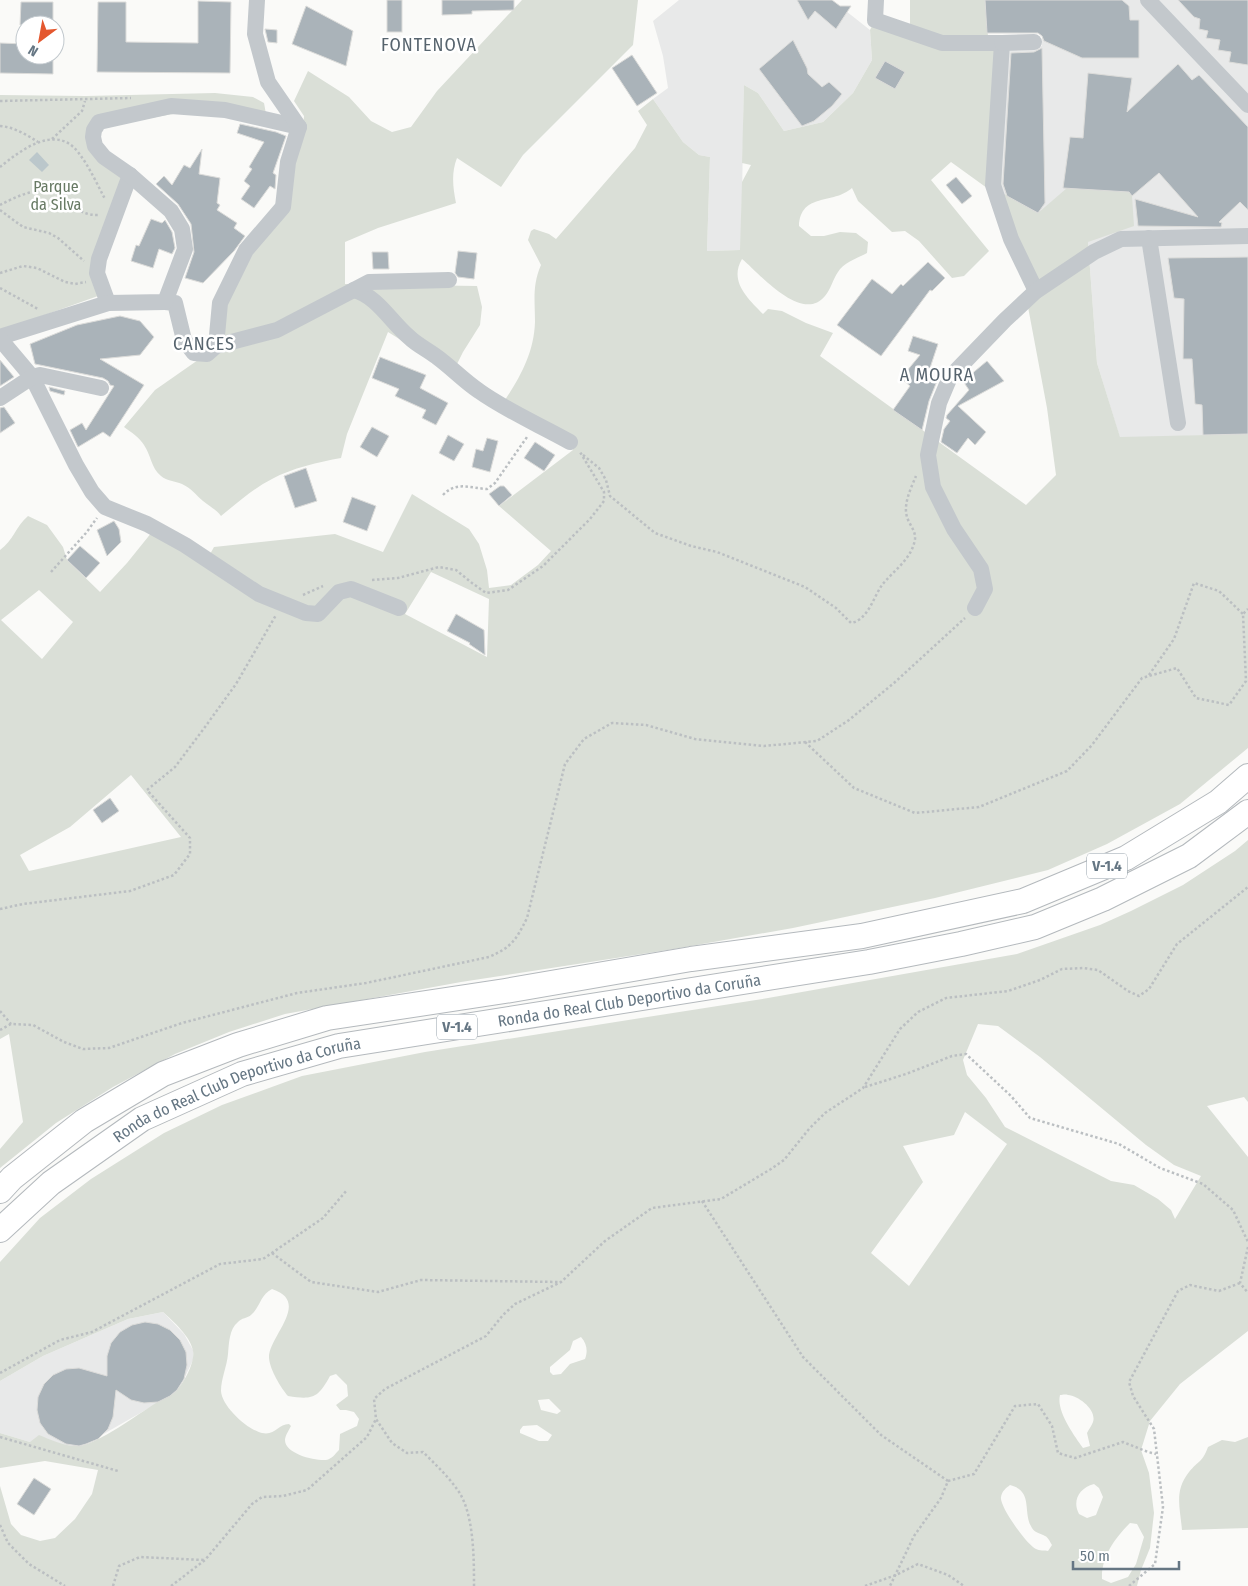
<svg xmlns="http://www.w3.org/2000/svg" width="1248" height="1586" font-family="'Fira Sans Condensed',sans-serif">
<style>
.built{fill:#e8e9e9}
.green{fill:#dadfd7;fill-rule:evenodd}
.water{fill:#bbc7cb}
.building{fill:#aab3b9;stroke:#dcdcda}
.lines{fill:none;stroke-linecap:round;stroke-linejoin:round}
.highway-casing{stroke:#b4b9bd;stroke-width:26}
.path{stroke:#bbbfc2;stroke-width:2.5;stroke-dasharray:2.5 2.5;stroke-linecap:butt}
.minor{stroke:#c3c8cc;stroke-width:16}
.highway{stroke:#fff;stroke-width:24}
.labels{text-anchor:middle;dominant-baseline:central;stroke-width:5;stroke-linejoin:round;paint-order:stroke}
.shield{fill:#fff;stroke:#939fa8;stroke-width:1}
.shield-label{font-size:15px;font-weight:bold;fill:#657683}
.park-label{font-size:16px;fill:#687a64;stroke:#fff}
.street-label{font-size:16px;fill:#657683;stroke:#fff}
.neighbourhood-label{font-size:18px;letter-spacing:1px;fill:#57646e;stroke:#fff}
</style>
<rect width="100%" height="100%" fill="#fafaf8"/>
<!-- built -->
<g class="built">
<polygon points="679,0 832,0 870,30 872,60 853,93 823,122 784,131 758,93 744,85 741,250 707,251 710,157 699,155 683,142 653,99 668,88 663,56 653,21"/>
<polygon points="1043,0 1248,0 1248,434 1120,438 1097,363 1088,242 1118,191 1038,213 1000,192 1005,45 1042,46"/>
<polygon points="163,1312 184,1334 193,1350 193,1360 184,1379 177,1390 170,1396 86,1444 72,1446 30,1442 0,1433 0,1381 43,1356 128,1319"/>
</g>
<!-- green -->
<g class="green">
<path d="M522,0H638L633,45L523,155L501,187L457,158C451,173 453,188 456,203L378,228L345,242V284L477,286L482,307L480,325L463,352L456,366L505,400C521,376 534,352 535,322C535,300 532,286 541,265L528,240L531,231L534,229L549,234L556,239L635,148L647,125L638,111L653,99L683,142L699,155L710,157L707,251L740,250L742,182L751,165L742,163L744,85L758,93L784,131L823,122L853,93L872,60L870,30L875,20L910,26V0H985L988,36L1006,37L1001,192L1038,213L1067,188L1118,191L1119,179L1132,196L1134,226L1088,242L1097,363L1120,437L1248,434V748L1180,804L1107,844L1048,870L935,898L793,928L674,949L461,982L285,1014L229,1032L175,1054L113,1087L56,1123L0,1168V1149L23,1122L9,1034L0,1039V550C13,541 16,526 28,516L47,525L63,547L67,560L100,592L127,563L152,532L209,556L214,547L335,534L383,552L412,494L469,529L479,544L487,570L489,588L511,585L538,565L551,551L499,506L573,450L571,446L388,332L347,434L341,458C319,462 292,468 272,479C254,488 237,503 221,516C216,509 210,507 203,501C196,495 191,488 182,484C175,481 167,481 161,476C151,468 151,455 144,445C140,438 131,432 124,427L155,390L198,360H206L229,294L251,255L293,167L302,142L304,116L294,101L308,71L349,97L371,121L392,132L411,127L437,91ZM951,162L987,188L1039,296L1028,307L1047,408L1056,475L1026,505L820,356L833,333L806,323L782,311L768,309L763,314C747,298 729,281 742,259C760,274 802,324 825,296C831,289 833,279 838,272C843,263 858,258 867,253L868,242L856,233L840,232L824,236H811L799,226C801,192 833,205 852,188L858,201L892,232L905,231L919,241L952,278L964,276L989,251L931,180ZM431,572L489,599L487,657L405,614ZM39,590L73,622L42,659L1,620ZM131,775L181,837L29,871L20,855L70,827Z"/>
<polygon points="215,93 253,97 264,103 266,114 217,106 90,129 121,174 122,184 98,296 0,331 0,95 86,96"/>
<path d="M1248,840V1102L1244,1097L1207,1106L1248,1157V1331L1180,1384L1150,1421L1141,1450L1149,1473L1154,1513L1150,1548L1141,1570L1137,1586H0V1486L11,1524L21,1535L40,1541L55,1538L75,1519L92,1494L98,1470L45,1461L0,1468V1433L30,1442L39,1435C51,1440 66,1447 79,1446C98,1444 138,1414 156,1403C162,1399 170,1397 175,1392C184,1383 195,1363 193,1351C191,1337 173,1321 163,1312L128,1319L43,1356L0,1381V1262L40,1218L91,1179L164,1133L222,1105L302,1076L425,1052L768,998L1017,954L1100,925L1131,911L1183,885L1235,851ZM978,1024L998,1026L1040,1057L1146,1145L1174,1165L1201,1176L1175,1219L1171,1210L1158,1199L1134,1185L1111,1181L1005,1127L986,1098L967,1075L963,1060ZM965,1112L1007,1144L909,1286L871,1253L923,1182L903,1146L954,1135ZM272,1289C312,1302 268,1337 269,1358C270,1370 281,1388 288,1396C313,1400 318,1398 330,1376L336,1374L347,1385L348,1396L336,1405L340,1410H346L354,1412L359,1419L357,1426L340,1434L339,1450C335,1454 332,1459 326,1460C315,1461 285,1454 285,1440C285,1436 289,1430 291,1426L289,1424C278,1424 275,1436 262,1433C248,1430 222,1407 221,1391C221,1379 227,1366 228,1354C229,1344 229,1329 238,1322C241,1318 248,1318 251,1315C261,1306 260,1295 272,1289ZM581,1337C587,1344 588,1351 585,1359L570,1364L561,1374L553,1375L550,1372V1367L570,1350L573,1341ZM1060,1395C1062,1395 1065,1394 1068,1395C1079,1396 1097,1410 1093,1422C1092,1425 1089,1429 1087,1433L1090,1446L1083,1448C1074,1435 1056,1411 1060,1395ZM549,1399L561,1411L557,1414L541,1410L538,1400ZM537,1425L552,1435L548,1441H539L520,1433V1430L523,1426ZM1094,1484L1099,1488L1103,1497L1096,1515L1087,1518L1079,1514C1072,1501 1079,1488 1094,1484ZM1010,1485C1034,1491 1022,1512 1032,1528C1035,1533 1040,1533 1045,1536C1048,1537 1050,1542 1052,1545L1048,1551C1045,1550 1039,1551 1036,1549C1027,1545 999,1506 1001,1497C1002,1491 1006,1488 1010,1485ZM1130,1523L1137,1524L1144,1537L1136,1564L1128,1577L1111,1583L1102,1579C1101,1557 1115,1538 1130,1523Z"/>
<path d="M1248,1437V1528L1182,1530C1180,1507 1174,1491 1189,1472C1199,1460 1202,1463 1208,1447L1222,1440L1235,1442Z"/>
</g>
<!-- water -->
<polygon class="water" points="37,152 49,165 42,172 29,160"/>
<!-- building -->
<g class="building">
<rect x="387" y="0" width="15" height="32"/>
<polygon points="442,0 514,0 514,10 472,11 472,14 442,15"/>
<polygon points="797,0 832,0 840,6 851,6 836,29 815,11 808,20"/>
<polygon points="985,0 1122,0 1129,6 1130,20 1139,20 1139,58 1082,58 1044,41 1042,36 1038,33 987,33"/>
<polygon points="1178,0 1248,0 1248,65 1229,62 1231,52 1218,50 1220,40 1206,38 1208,31 1199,29 1200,19 1194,17"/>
<polygon points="198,1 231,2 230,73 97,72 98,2 126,2 126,42 198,43"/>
<polygon points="21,2 53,2 53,25 20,25"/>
<polygon points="306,6 353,31 346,66 292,44"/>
<polygon points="265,29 277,30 277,43 268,42"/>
<polygon points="793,40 807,68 808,74 822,87 829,82 842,94 832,106 814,121 802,126 759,69"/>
<polygon points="0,43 25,44 25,55 53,55 53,74 0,73"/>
<polygon points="1042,48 1045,203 1038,213 1007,196 1003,184 1011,53 1034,52"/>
<polygon points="632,55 657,93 637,106 612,68"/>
<polygon points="885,61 905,72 895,89 875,78"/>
<polygon points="1178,64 1192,80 1199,75 1248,127 1248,210 1240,202 1219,222 1222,223 1221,227 1138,226 1135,199 1198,217 1159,173 1132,196 1129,192 1063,188 1070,137 1083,138 1088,73 1132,78 1127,112"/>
<polygon points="240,124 276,132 286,136 273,173 276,175 275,189 270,186 254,208 241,199 250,186 244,181 252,169 249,167 264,142 237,133"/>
<polygon points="202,149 199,174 220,178 217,203 220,205 217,210 237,223 234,228 245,236 234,251 203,283 185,278 194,252 191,224 178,204 156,184 164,176 172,185 184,165 190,168"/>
<polygon points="956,177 972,196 962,204 946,185"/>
<polygon points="151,219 162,223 165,220 172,232 175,248 172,254 159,249 153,268 131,261 136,245 139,246"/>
<polygon points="458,251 477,253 474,279 458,277 455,273"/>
<polygon points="372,252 388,252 389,269 373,269"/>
<polygon points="1248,257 1248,434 1203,435 1202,405 1195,404 1192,359 1183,359 1184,299 1174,298 1168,258"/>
<polygon points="928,262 945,278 932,291 930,290 881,356 837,325 872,279 892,294 901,284 903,286"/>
<polygon points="120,316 140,321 154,337 140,355 100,359 144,385 110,437 103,432 78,447 70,430 82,423 86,430 114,386 110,385 108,381 103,378 35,364 30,344 77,325"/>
<polygon points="913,336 938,344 927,377 937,381 929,401 922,430 893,410 910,386 901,378 920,355 908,351"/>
<polygon points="380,357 426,375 420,388 448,403 436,425 422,418 426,410 395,396 399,389 372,378"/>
<polygon points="0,360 14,377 0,386"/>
<polygon points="987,361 1004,381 958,406 986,432 975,445 968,438 957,453 941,442 944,429 950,421 946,418 947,415 969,390 963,381"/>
<polygon points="49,387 65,391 64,395 50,391"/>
<polygon points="4,407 15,423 0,433 0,408"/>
<polygon points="372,427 389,436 377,457 360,447"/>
<polygon points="448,435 464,444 454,461 439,453"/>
<polygon points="487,438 498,441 490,472 472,467 476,449 483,451"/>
<polygon points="535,442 555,455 544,471 524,458"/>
<polygon points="306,468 317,501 295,508 284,476"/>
<polygon points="500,486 504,486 512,495 499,506 489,494"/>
<polygon points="352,497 376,506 367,531 343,522"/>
<polygon points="114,521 119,529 121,542 107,556 97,530"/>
<polygon points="80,546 100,563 86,578 67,560"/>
<polygon points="456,614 484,630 485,655 469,644 470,643 447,631"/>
<polygon points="110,798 119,811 102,823 93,810"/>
<polygon points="145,1322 158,1324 170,1330 180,1340 186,1352 187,1365 184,1379 177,1390 170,1396 158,1402 144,1403 131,1400 116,1390 113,1417 108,1429 98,1439 86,1444 79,1446 66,1444 48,1434 40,1423 37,1410 38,1397 44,1384 53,1375 66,1369 79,1368 107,1376 107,1356 111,1343 120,1332 132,1325"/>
<polygon points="34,1478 51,1489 34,1515 17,1504"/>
</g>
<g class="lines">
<!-- highway casing -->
<g class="highway-casing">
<g id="highway">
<polyline points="0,1191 12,1178 84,1121 163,1074 238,1045 327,1018 505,991 691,959 862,936 1023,901 1126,858 1218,802 1248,776"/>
<path id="s1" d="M0,1230L51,1183L142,1119L242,1074L339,1046L869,962L961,944L1035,927L1103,899L1189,856L1248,812"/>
</g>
</g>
<!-- path -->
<g class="path">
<polyline points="0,101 131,98"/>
<path d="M0,126C14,127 27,135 38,142"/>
<polyline points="52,139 82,111 85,101"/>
<path d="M0,167C20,151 55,123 78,152C89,166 97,184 105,199"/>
<path d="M0,205C15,197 36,187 54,192C70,198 75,216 99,215"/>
<polyline points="0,210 23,227 49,233 58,238 84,261"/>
<polyline points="0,273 23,266 37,268 65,282 75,284 86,282"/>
<polyline points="0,288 38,309"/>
<path d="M583,455L599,468L606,480L610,496L655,533L691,546L717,552L805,587L836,608L851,623C868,620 873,598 882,585C894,570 912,559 915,539C916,531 909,524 907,517C903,504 911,488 916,476"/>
<path d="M443,495C456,481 470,488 487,489L495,483L527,437"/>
<polyline points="51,572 86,533 97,518"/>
<polyline points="372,580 398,578 439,567 456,570 472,583 486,593 508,590 543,566 590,519 604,501 604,492 580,452"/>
<polyline points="303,595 323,586"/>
<polyline points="1149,675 1174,639 1194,583 1219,591 1243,614"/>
<polyline points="805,742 854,788 915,813 979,807 1067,771 1092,745 1142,678 1177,668 1196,698 1229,705 1246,681 1243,614 1248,609"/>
<polyline points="0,909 23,904 130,891 174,875 190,854 190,838 147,790 175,767 205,727 236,684 276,615"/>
<polyline points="0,1011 11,1024"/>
<path d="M0,1030L11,1024L33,1025L64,1042L83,1049L109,1048L182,1023L297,993L366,983L489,957C512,947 516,940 527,918L565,764L584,739L612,723L646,725L695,739L764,746L817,741L849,720L894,683L965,618"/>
<polyline points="865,1087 906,1074 952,1056 966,1054 1011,1096 1030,1118 1119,1144 1160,1168 1203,1184 1233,1210 1248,1242"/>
<polyline points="702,1201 803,1357 881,1435 948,1481 941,1498 914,1536 890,1586"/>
<polyline points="1248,1247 1240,1283 1248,1293"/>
<polyline points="272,1253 311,1282 378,1292 421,1280 559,1282"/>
<polyline points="0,1373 60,1340 92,1332 220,1264 263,1259 323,1218 347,1190"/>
<polyline points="0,1437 118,1471"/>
<polyline points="948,1481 974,1474 1015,1406 1038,1404 1052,1426 1058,1453 1075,1458 1123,1442 1148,1452 1156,1454"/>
<polyline points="0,1525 8,1543 29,1564 65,1586"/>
<polyline points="113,1586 119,1566 140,1557 204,1560"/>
<polyline points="171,1586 205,1560 252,1504 262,1497 283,1496 307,1490 367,1437 376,1419"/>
<path d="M474,1586C474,1559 474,1515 459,1492C449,1477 436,1465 423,1452L407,1453L392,1443L376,1419L374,1399L385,1389L486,1336L503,1315L515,1304L561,1282L605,1241L652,1208L721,1199L771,1169L784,1160L809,1129L825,1113L863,1088L900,1029L918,1012L946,998L1008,991L1040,980L1062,969L1083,968L1098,970L1128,991L1139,996L1149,989L1177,944L1248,887"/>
<polyline points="865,1586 896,1575 918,1564 948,1575 964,1586"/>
<polyline points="1129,1586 1155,1564 1163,1507 1154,1429 1133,1396 1129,1382 1178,1291 1190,1285 1219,1291 1240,1283"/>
</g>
<!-- minor -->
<g class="minor">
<polyline points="876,0 875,20 942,43 1002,43 993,185 1011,239 1036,291"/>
<polyline points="1148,0 1248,105"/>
<polyline points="1002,43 1034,42"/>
<polyline points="1149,238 1178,423"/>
<path d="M354,290C377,296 391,322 409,337C417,345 428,350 437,357C452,368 464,381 479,391C507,411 540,425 570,442"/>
<polyline points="165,302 175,303 184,340 194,353 207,354 216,346 277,330 369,282 449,280"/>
<polyline points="108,303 97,273 99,259 130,175"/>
<polyline points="0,337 108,303 165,302 185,249 182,229 171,211 130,175 104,157 95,146 93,137 94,130 99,122 171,106 225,110 299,127"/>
<polyline points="0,339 32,377 76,465 92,492 105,507 147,524 185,545 259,594 306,613 318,614 339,592 351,589 399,608"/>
<polyline points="216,346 220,303 246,250 283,207 288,162 299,127 268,82 255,34 257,0"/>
<polyline points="0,398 32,377 40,375 101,388"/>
<polyline points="975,608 985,589 981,569 954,529 933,487 928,455 939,403 950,377 1005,320 1036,291 1094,252 1121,239 1248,236"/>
</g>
<!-- highway -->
<use href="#highway" class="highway"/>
</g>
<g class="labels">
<!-- shield labels -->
<g class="shield">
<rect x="1087" y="853.5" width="40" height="25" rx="4"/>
<rect x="437" y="1014.5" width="40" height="25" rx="4"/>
</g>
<g class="shield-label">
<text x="1107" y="866">V-1.4</text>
<text x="457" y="1027">V-1.4</text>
</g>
<!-- park labels -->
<g class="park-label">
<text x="56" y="186">Parque<tspan x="56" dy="18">da Silva</tspan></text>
</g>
<!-- street labels -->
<g class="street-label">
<text stroke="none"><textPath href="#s1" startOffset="685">Ronda do Real Club Deportivo da Coruña</textPath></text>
<text stroke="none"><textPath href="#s1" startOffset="280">Ronda do Real Club Deportivo da Coruña</textPath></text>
</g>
<!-- neighbourhood labels -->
<g class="neighbourhood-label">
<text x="429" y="45">FONTENOVA</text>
<text x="204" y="344">CANCES</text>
<text x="937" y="375">A MOURA</text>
</g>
</g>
<!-- north arrow -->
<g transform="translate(40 40) rotate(212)"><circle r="24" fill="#ffffff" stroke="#c1c8cd"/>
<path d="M0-4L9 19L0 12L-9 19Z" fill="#e4572e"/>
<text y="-8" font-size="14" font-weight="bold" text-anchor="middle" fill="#657683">N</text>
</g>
<!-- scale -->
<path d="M1073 1561v8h106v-8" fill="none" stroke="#657683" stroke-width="2.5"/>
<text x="1080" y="1561" font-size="15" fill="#657683" stroke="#ffffff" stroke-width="4" paint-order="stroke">50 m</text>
</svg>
